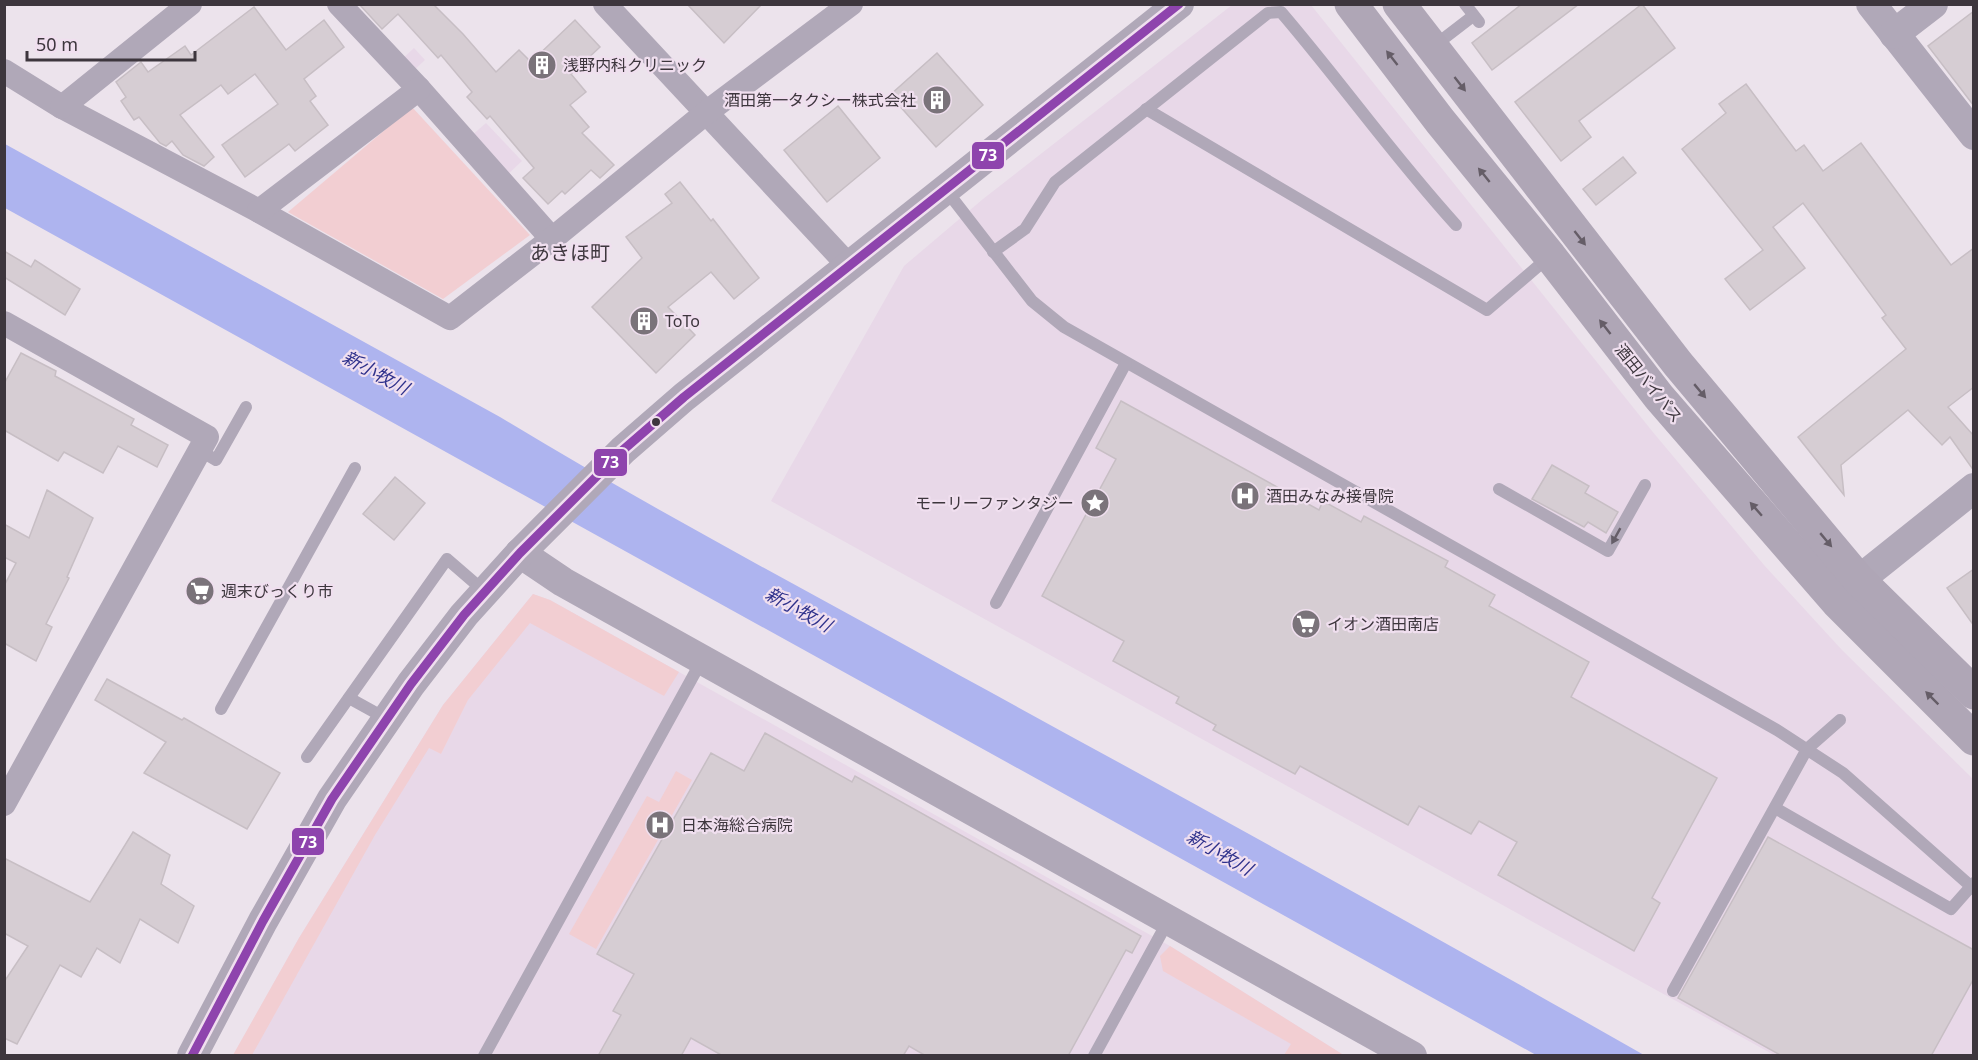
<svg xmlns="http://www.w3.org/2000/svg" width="1978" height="1060" font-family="'Noto Sans','Noto Sans JP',sans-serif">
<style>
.built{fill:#e8d8e8}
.green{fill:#f2ced2}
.water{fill:#aeb4ef}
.building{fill:#d6cdd3;stroke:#c7bec4;stroke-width:1.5}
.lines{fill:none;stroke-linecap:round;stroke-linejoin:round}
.service{stroke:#b0a8b8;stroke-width:12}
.minor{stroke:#b0a8b8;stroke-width:24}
.tertiary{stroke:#b0a8b8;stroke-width:30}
.trunk{stroke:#afa6b6;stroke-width:33}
.bus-1-casing{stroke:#f0dfef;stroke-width:14}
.bus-1{stroke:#8e44ad;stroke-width:9}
.oneway{fill:#655d67}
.oneway2{fill:#655e68}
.bus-dot{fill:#3d363d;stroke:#f0dfef;stroke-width:2}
.labels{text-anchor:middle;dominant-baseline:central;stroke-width:4.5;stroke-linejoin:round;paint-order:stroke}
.poi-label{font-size:16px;fill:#3d363d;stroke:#f0dfef;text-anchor:start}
.street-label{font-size:16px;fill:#3d363d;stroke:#f0dfef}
.water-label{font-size:18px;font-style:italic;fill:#30328c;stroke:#f0dfef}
.quarter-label{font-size:20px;fill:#3d363d;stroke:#f0dfef}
.line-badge{stroke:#f0dfef;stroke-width:2}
.badge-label{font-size:16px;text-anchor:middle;font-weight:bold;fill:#fff}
</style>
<rect width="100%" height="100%" fill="#ece3ec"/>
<!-- built -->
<g class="built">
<polygon points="1232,5 1311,5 1652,431 1764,565 1842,650 1973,779 1973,1055 1774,1055 771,501 904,266 983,199"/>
<polygon points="414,48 425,60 411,73 400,61"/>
<polygon points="486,123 522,161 506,176 470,137"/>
<polygon points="533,594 550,600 1170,946 1342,1054 233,1056 299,938 443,705"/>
</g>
<!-- green -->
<g class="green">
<polygon points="412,107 530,235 443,299 288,212"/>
<polygon points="533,594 550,600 679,672 664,696 530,623 468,700 441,754 429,748 375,835 252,1055 233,1055 299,938 443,705"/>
<polygon points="676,771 692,780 596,949 569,934 647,796 659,802"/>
<polygon points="1170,946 1342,1054 1342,1055 1284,1055 1291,1044 1163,971 1160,956"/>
</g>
<!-- water -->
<path class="water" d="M5,144L500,417C650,508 806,590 959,675C1188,800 1417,926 1644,1055H1536L5,208Z"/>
<!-- building -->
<g class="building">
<polygon points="359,4 433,4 463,34 496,72 519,50 531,62 575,20 600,47 571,74 586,92 570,105 589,127 582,133 614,165 600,178 591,170 565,194 562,191 548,204 523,178 534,168 490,116 487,119 467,97 472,92 441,55 438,58 398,14 382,29"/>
<polygon points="687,4 762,4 724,43"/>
<polygon points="1522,4 1579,4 1492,70 1472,43"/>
<polygon points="1642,4 1675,48 1579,121 1591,137 1561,161 1515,102"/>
<polygon points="254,7 286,50 324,20 344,47 304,79 316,96 310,101 328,125 295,151 289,144 245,177 222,145 278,104 255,74 228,94 221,85 180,115 214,157 204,166 183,155 172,141 166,146 160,143 139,117 134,120 121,101 126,97 116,82 141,62 148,72 185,46 191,55"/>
<polygon points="1974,11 1974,106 1928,46"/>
<polygon points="937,53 983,105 936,147 890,95"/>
<polygon points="1746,84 1796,151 1804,145 1823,171 1861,143 1951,265 1974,248 1974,387 1948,407 1974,436 1974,471 1950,437 1942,445 1908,410 1841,465 1844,495 1798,437 1906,349 1882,318 1886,315 1803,203 1773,227 1805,268 1750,310 1725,279 1763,250 1682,149 1726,113 1719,104"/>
<polygon points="838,106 880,158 827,202 784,150"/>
<polygon points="1623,157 1636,173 1596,205 1583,189"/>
<polygon points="680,182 711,221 713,219 759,278 734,299 711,272 668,307 695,335 656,373 592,307 642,258 626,237 672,203 665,194"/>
<polygon points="4,251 31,267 35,260 80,289 65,315 4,277"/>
<polygon points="21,353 56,371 55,376 134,419 131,425 168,445 157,467 118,446 103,473 64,452 58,461 4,430 4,384"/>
<polygon points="1121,401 1319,510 1323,501 1361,522 1364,516 1448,561 1445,567 1495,595 1489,606 1589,662 1571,697 1717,778 1652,898 1660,903 1634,951 1498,875 1517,842 1479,821 1471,834 1419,806 1408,825 1300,766 1295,774 1213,730 1216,725 1176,703 1179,697 1113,661 1124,641 1042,596 1116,459 1096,448"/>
<polygon points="1552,465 1589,486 1585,493 1618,512 1606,533 1588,522 1584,527 1532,499"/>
<polygon points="395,477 425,503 394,540 363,514"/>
<polygon points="47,490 93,518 67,577 69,578 46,624 52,627 36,661 4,643 4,586 16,563 4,557 4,524 29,538"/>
<polygon points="1974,569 1974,626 1947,588"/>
<polygon points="107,679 182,720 184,718 280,773 247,829 144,773 166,742 95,700"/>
<polygon points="765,733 852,782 855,776 1141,936 1132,953 1126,950 1068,1056 926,1056 909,1046 903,1056 723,1056 691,1038 681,1056 598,1056 621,1015 613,1011 634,974 597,954 711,753 744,771"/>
<polygon points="133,832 170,855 161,884 194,906 178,943 140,919 120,963 97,948 81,977 60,965 17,1044 4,1038 4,982 28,946 4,933 4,858 90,902"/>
<polygon points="1768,837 1974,950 1974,978 1931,1056 1782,1056 1678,998"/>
</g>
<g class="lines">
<!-- service -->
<g class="service">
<polyline points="1465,4 1479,22"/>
<polyline points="1434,46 1473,16"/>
<polyline points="1146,109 1487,310 1550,256"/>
<polyline points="946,190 1032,301 1064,327 1777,730 1843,773 1974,889"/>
<path d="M993,252L1025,229L1055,182L1268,13L1281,12C1341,82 1394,157 1456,225"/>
<polyline points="199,450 216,460 246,407"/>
<polyline points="1499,489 1608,551 1645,485"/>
<polyline points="996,603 1126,363"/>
<polyline points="349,698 387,719"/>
<polyline points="221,709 355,468"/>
<polyline points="307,757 447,559 484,591"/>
<polyline points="1775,808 1951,909 1974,883"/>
<polyline points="1673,991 1807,749 1840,720"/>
<polyline points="484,1056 702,660"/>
<polyline points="1094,1056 1168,921"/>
</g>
<!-- minor -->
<g class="minor">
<polyline points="339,4 419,89 552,239"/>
<polyline points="605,4 849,266"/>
<polyline points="4,71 62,107 259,211 450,318 552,239 707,112 851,4"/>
<polyline points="62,107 190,4"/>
<polyline points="259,211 419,89"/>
<polyline points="4,323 207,437 4,804"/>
</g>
<!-- tertiary -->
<g class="tertiary">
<polyline points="1871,4 1974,135"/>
<polyline points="1894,34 1933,4"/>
<polyline points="520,553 563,582 1412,1056"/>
<polyline points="1859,580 1974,488"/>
<polyline points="192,1056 263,921 332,799 411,684 464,615 520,553 623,450 684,397 1179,4"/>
</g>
<!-- trunk -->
<g class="trunk">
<polyline points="1351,4 1440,121 1550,256 1659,397 1837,602 1974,739"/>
<polyline points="1399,4 1678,364 1859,580 1974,693"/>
</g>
<!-- bus-1 casing -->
<g class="bus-1-casing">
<polyline id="bus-1" points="192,1056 263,921 332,799 411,684 464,615 520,553 623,450 684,397 1179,4"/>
</g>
<!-- bus-1 -->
<use href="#bus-1" class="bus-1"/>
</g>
<!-- one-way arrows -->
<defs><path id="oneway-solid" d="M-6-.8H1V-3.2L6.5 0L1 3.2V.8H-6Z" transform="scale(1.5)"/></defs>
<g class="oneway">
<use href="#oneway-solid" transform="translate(1392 58) rotate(-128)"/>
<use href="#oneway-solid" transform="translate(1460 84) rotate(52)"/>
<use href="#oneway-solid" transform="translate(1484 175) rotate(-129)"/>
<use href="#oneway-solid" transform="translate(1580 238) rotate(52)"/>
<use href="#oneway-solid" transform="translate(1605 327) rotate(-128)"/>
<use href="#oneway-solid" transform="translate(1700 391) rotate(50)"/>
<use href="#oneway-solid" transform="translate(1756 509) rotate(-131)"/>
<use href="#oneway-solid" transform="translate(1826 540) rotate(50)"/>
<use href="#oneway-solid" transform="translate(1932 698) rotate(-135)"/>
</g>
<use class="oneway2" href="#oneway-solid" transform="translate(1616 536) rotate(119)"/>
<!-- icons -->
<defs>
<g id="building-disc" transform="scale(1.5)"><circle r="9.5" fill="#7a737a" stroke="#f0dfef"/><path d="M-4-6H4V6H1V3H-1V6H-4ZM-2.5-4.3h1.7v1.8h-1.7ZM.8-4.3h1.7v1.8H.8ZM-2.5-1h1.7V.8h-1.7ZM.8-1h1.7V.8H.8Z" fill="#fff"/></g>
<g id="hospital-disc" transform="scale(1.5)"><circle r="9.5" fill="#7a737a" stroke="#f0dfef"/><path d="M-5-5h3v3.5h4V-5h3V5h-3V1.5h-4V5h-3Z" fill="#fff"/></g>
<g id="sight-disc" transform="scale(1.5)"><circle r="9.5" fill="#7a737a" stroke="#f0dfef"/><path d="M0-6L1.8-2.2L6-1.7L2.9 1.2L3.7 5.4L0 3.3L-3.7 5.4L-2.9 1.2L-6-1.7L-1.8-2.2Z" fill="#fff"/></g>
<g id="supermarket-disc" transform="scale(1.5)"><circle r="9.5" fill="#7a737a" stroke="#f0dfef"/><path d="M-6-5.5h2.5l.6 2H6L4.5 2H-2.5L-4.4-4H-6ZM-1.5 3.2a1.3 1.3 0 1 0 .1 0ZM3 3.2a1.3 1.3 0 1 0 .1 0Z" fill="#fff"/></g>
</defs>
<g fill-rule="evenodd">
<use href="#building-disc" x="542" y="65"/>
<use href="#building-disc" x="937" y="100"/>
<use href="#building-disc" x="644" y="321"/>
<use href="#hospital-disc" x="1245" y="496"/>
<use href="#sight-disc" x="1095" y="503"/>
<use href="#supermarket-disc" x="200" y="591"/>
<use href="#supermarket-disc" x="1306" y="624"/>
<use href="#hospital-disc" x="660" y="825"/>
</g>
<!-- markers -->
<circle class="bus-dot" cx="656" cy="422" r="5"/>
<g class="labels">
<!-- poi labels -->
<g class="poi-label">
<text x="563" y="65">浅野内科クリニック</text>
<text x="916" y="100" text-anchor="end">酒田第一タクシー株式会社</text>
<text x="665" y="321">ToTo</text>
<text x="1266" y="496">酒田みなみ接骨院</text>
<text x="1074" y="503" text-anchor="end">モーリーファンタジー</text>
<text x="221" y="591">週末びっくり市</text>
<text x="1327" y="624">イオン酒田南店</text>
<text x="681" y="825">日本海総合病院</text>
</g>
<!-- street labels -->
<g class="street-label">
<text transform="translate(1649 383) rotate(51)">酒田バイパス</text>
</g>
<!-- water labels -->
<g class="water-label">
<text transform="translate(376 372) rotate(28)">新小牧川</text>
<text transform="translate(799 609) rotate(29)">新小牧川</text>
<text transform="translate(1220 852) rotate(30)">新小牧川</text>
</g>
<!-- quarter labels -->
<g class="quarter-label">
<text x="570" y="252">あきほ町</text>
</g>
</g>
<g class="line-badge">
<rect x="971" y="141" width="34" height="29" rx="6" fill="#8e44ad"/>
<rect x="593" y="448" width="35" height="29" rx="6" fill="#8e44ad"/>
<rect x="291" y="827" width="34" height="29" rx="6" fill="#8e44ad"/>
</g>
<g class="badge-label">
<text x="988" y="161">73</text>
<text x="610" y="468">73</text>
<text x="308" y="848">73</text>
</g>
<!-- border -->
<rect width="1978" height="1060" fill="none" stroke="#3d363d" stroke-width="12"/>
<!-- scale -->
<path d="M27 51v9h168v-9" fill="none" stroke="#3d363d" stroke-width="3"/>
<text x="36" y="51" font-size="18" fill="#3d363d" stroke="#f0dfef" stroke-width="4.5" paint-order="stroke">50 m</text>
</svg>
